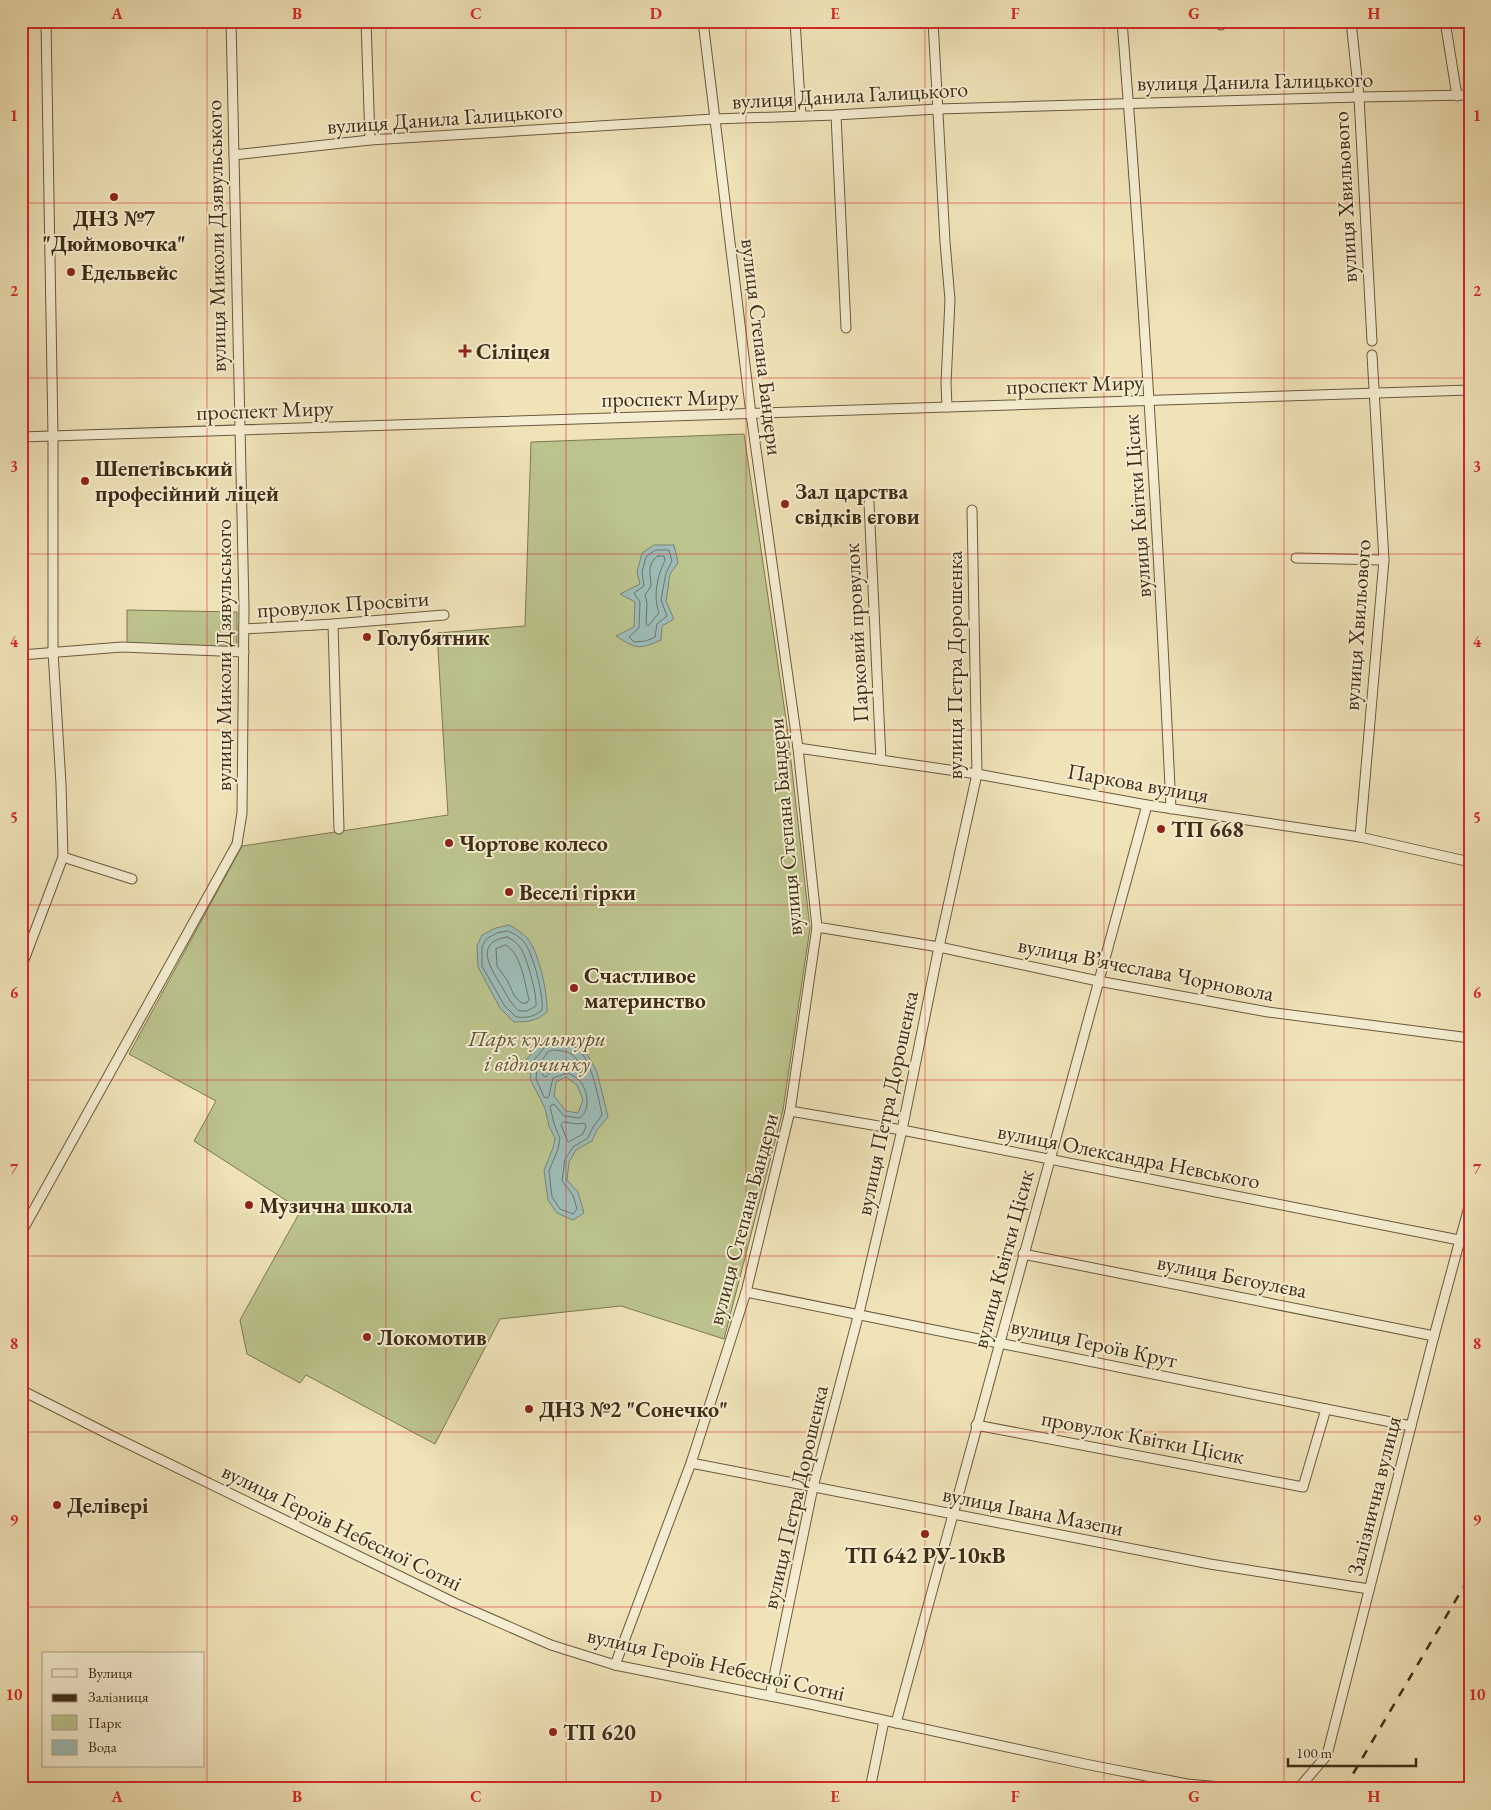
<svg xmlns="http://www.w3.org/2000/svg" width="1491" height="1810" font-family="'EB Garamond',serif">
<style>
.green{fill:#bcc38d;stroke:#7e7852}
.water{fill:#9dbcb7;stroke:#778377;fill-rule:evenodd}
.lines{fill:none;stroke-linecap:round;stroke-linejoin:round}
.shore{stroke:#6e7466;stroke-width:1}
.minor-casing{stroke:#6b5a3e;stroke-width:11}
.minor{stroke:#f5edd1;stroke-width:9}
.rail{stroke:#3f2d16;stroke-width:2.5;stroke-dasharray:9 9;stroke-linecap:butt}
.grid{fill:none;stroke:#d62828;stroke-width:1;stroke-opacity:0.55}
.poi-dot{fill:#8f2418;stroke:#f5edd1;stroke-width:2}
.labels{text-anchor:middle;dominant-baseline:central;stroke-width:4;stroke-linejoin:round;paint-order:stroke}
.street-label{font-size:22px;fill:#3f2d16;stroke:#f5edd1}
.poi-label{font-size:22px;font-weight:bold;fill:#3f2d16;stroke:#f5edd1;text-anchor:start}
.park-label{font-size:22px;font-style:italic;fill:#5e5234;stroke:#f5edd1}
.neatline{fill:none;stroke:#d62828;stroke-width:2}
.grid-label{font-size:16px;text-anchor:middle;font-weight:bold;fill:#d62828}
</style>
<rect width="100%" height="100%" fill="#f0e3b8"/>
<filter id="stains"><feTurbulence type="fractalNoise" baseFrequency=".004" numOctaves="4"/><feColorMatrix values="0 0 0 0 .2 0 0 0 0 .09 0 0 0 0 .02 0 0 0 .5 -.17"/></filter>
<radialGradient id="worn" r=".72"><stop offset=".6" stop-color="#630" stop-opacity="0"/><stop offset="1" stop-color="#630" stop-opacity=".3"/></radialGradient>
<!-- green -->
<g class="green">
<polygon points="744,434 787,726 810,928 783,1110 724,1339 621,1306 500,1319 435,1444 306,1375 300,1383 247,1354 240,1320 301,1210 194,1141 216,1101 129,1054 242,846 448,815 437,633 525,626 531,442"/>
<polygon points="127,610 237,612 237,645 232,649 127,645"/>
</g>
<!-- water -->
<g class="water">
<path d="M654,545H674L678,563L670,574L666,601L674,619L662,626L661,640C639,650 636,649 616,636L634,627L635,602L620,594L640,584L637,572L642,553Z"/>
<path d="M509,925C516,929 523,933 528,939C539,953 548,994 547,1012C537,1021 528,1022 514,1022L500,1008L478,967L477,946L482,935L496,928Z"/>
<path d="M552,1039L570,1040L583,1047L597,1072L608,1117L597,1130L592,1141L576,1150L569,1162L567,1180L578,1192L584,1213L573,1220L557,1213L548,1200L544,1170L553,1148L555,1138L549,1126L545,1108L530,1079L532,1067L526,1060L542,1042ZM566,1077L577,1085L583,1100L578,1113L566,1111L554,1096L556,1082Z"/>
</g>
<g class="lines">
<!-- shore -->
<g class="shore">
<polygon points="656,550 669,550 672,561 666,573 661,600 667,616 657,624 655,637 646,641 634,642 629,637 639,628 640,602 634,593 644,586 642,572 646,557"/>
<path d="M658,556H664L665,560C657,577 653,595 659,613L648,626L646,624L647,603L645,595L651,586C651,574 646,564 658,556Z"/>
<path d="M508,931C514,933 520,937 524,942C533,953 544,996 542,1010C534,1017 527,1018 516,1017L504,1005L482,966V947L486,939L497,933Z"/>
<path d="M507,937C512,939 517,943 520,947C527,957 537,994 536,1006L527,1011H519C509,1002 506,993 499,982C488,964 476,942 507,937Z"/>
<path d="M506,945C522,955 524,982 529,999L527,1003H522L515,997L507,980L497,966L496,949Z"/>
<path d="M553,1044C562,1045 573,1044 580,1051C593,1066 598,1096 602,1115L593,1127L588,1138L573,1147L565,1159L562,1181L573,1195L577,1209L573,1214L560,1209L552,1197L549,1171L558,1149L560,1138L554,1124L550,1106L554,1104L564,1116L579,1118C591,1111 588,1091 580,1081C577,1078 571,1074 567,1073L553,1078L549,1096L547,1098L544,1097L536,1079L537,1067L534,1060L545,1047Z"/>
<path d="M553,1050C572,1051 574,1054 583,1070V1072L580,1073C567,1064 557,1064 546,1077L543,1076L542,1060L548,1052Z"/>
<polygon points="564,1122 578,1124 584,1123 586,1126 583,1134 568,1142 561,1125"/>
</g>
<!-- minor casing -->
<g class="minor-casing">
<g id="minor">
<polyline points="366,21 370,140"/>
<polyline points="795,21 801,116"/>
<polyline points="933,21 945,242 950,300 946,383 947,407"/>
<path d="M1122,21C1143,283 1159,546 1171,809"/>
<polyline points="1221,21 1221,25"/>
<polyline points="1351,21 1359,97 1372,341"/>
<polyline points="1445,21 1457,96"/>
<polyline points="836,115 846,328"/>
<polyline points="234,155 370,140 714,119 836,115 937,109 1359,97 1470,95"/>
<polyline points="21,437 1470,390"/>
<polyline points="869,503 881,760"/>
<polyline points="1296,558 1384,560"/>
<polyline points="333,624 339,829"/>
<polyline points="244,629 333,624 444,615"/>
<polyline points="21,655 122,647 244,652"/>
<polyline points="798,748 977,774 1147,805 1360,837 1470,862"/>
<polyline points="1360,837 1384,560 1372,355"/>
<polyline points="63,857 132,879"/>
<polyline points="817,927 939,947 1098,981 1268,1012 1470,1038"/>
<polyline points="21,968 63,857 61,784 53,652 53,436 46,21"/>
<polyline points="790,1111 902,1130 1459,1240"/>
<polyline points="21,1233 237,844 242,813 244,607 231,21"/>
<polyline points="1023,1254 1434,1336"/>
<polyline points="746,1292 1326,1409 1303,1487 976,1425"/>
<polyline points="21,1390 114,1437 455,1603 551,1645 615,1665 805,1703 1085,1764 1187,1784 1244,1789"/>
<polyline points="1326,1409 1411,1426"/>
<polyline points="691,1463 1210,1564 1369,1589"/>
<polyline points="615,1665 691,1463 746,1292 790,1111 817,927 798,748 751,414 703,21"/>
<polyline points="770,1696 813,1487 859,1313 902,1130 939,947 977,774 972,510"/>
<polyline points="896,1723 1147,805"/>
<polyline points="870,1789 884,1721"/>
<polyline points="1298,1789 1327,1755 1434,1336 1470,1203"/>
</g>
</g>
<!-- minor -->
<use href="#minor" class="minor"/>
<!-- rail -->
<polyline class="rail" points="1344,1789 1470,1576"/>
</g>
<!-- grid -->
<path class="grid" d="M207,21V1789M386,21V1789M566,21V1789M746,21V1789M925,21V1789M1104,21V1789M1284,21V1789M21,203H1470M21,378H1470M21,554H1470M21,730H1470M21,905H1470M21,1080H1470M21,1256H1470M21,1432H1470M21,1607H1470"/>
<!-- markers -->
<g class="poi-dot">
<circle cx="114" cy="197" r="5"/>
<circle cx="71" cy="272" r="5"/>
<path d="M462.5 343.5h5v5h5v5h-5v5h-5v-5h-5v-5h5z"/>
<circle cx="85" cy="481" r="5"/>
<circle cx="785" cy="504" r="5"/>
<circle cx="367" cy="637" r="5"/>
<circle cx="1161" cy="829" r="5"/>
<circle cx="449" cy="843" r="5"/>
<circle cx="509" cy="892" r="5"/>
<circle cx="574" cy="988" r="5"/>
<circle cx="249" cy="1205" r="5"/>
<circle cx="367" cy="1337" r="5"/>
<circle cx="529" cy="1409" r="5"/>
<circle cx="57" cy="1505" r="5"/>
<circle cx="925" cy="1534" r="5"/>
<circle cx="553" cy="1732" r="5"/>
</g>
<g class="labels">
<!-- street labels -->
<g class="street-label">
<text transform="translate(1255 81) rotate(-1)">вулиця Данила Галицького</text>
<text transform="translate(850 95) rotate(-3)">вулиця Данила Галицького</text>
<text transform="translate(445 118) rotate(-4)">вулиця Данила Галицького</text>
<text transform="translate(1345 197) rotate(-93)">вулиця Хвильового</text>
<text transform="translate(216 236) rotate(-91)">вулиця Миколи Дзявульського</text>
<text transform="translate(762 347) rotate(83)">вулиця Степана Бандери</text>
<text transform="translate(1075 384) rotate(-2)">проспект Миру</text>
<text transform="translate(670 398) rotate(-1)">проспект Миру</text>
<text transform="translate(265 410) rotate(-2)">проспект Миру</text>
<text transform="translate(1137 506) rotate(-94)">вулиця Квітки Цісик</text>
<text transform="translate(343 604) rotate(-4)">провулок Просвіти</text>
<text transform="translate(1357 625) rotate(-86)">вулиця Хвильового</text>
<text transform="translate(856 633) rotate(-93)">Парковий провулок</text>
<text transform="translate(223 655) rotate(-90)">вулиця Миколи Дзявульського</text>
<text transform="translate(954 665) rotate(-90)">вулиця Петра Дорошенка</text>
<text transform="translate(1138 783) rotate(10)">Паркова вулиця</text>
<text transform="translate(785 827) rotate(-95)">вулиця Степана Бандери</text>
<text transform="translate(1146 969) rotate(11)">вулиця Вʼячеслава Чорновола</text>
<text transform="translate(887 1103) rotate(-78)">вулиця Петра Дорошенка</text>
<text transform="translate(1129 1156) rotate(11)">вулиця Олександра Невського</text>
<text transform="translate(743 1219) rotate(-75)">вулиця Степана Бандери</text>
<text transform="translate(1003 1259) rotate(-75)">вулиця Квітки Цісик</text>
<text transform="translate(1232 1276) rotate(11)">вулиця Бєгоулєва</text>
<text transform="translate(1094 1343) rotate(12)">вулиця Героїв Крут</text>
<text transform="translate(1143 1437) rotate(11)">провулок Квітки Цісик</text>
<text transform="translate(1374 1496) rotate(-76)">Залізнична вулиця</text>
<text transform="translate(795 1497) rotate(-77)">вулиця Петра Дорошенка</text>
<text transform="translate(1033 1511) rotate(11)">вулиця Івана Мазепи</text>
<text transform="translate(342 1527) rotate(26)">вулиця Героїв Небесної Сотні</text>
<text transform="translate(716 1664) rotate(13)">вулиця Героїв Небесної Сотні</text>
</g>
<!-- poi labels -->
<g class="poi-label">
<text x="114" y="218" text-anchor="middle">ДНЗ №7<tspan x="114" dy="25">"Дюймовочка"</tspan></text>
<text x="81" y="272">Едельвейс</text>
<text x="476" y="351">Сіліцея</text>
<text x="95" y="468">Шепетівський<tspan x="95" dy="25">професійний ліцей</tspan></text>
<text x="795" y="491">Зал царства<tspan x="795" dy="25">свідків єгови</tspan></text>
<text x="377" y="637">Голубятник</text>
<text x="1171" y="829">ТП 668</text>
<text x="459" y="843">Чортове колесо</text>
<text x="519" y="892">Веселі гірки</text>
<text x="584" y="975">Счастливое<tspan x="584" dy="25">материнство</tspan></text>
<text x="259" y="1205">Музична школа</text>
<text x="377" y="1337">Локомотив</text>
<text x="539" y="1409">ДНЗ №2 "Сонечко"</text>
<text x="67" y="1505">Делівері</text>
<text x="925" y="1555" text-anchor="middle">ТП 642 РУ-10кВ</text>
<text x="563" y="1732">ТП 620</text>
</g>
<!-- park labels -->
<g class="park-label">
<text x="537" y="1038">Парк культури<tspan x="537" dy="25">і відпочинку</tspan></text>
</g>
</g>
<!-- margin -->
<rect width="1491" height="1810" fill="none" stroke="#f0e3b8" stroke-width="55"/>
<!-- legend -->
<rect x="42" y="1652" width="162" height="115" fill="#f5edd1" stroke="#aca086"/>
<rect x="52" y="1669" width="25" height="8" fill="#f5edd1" stroke="#aca086"/>
<text x="88" y="1678" font-size="15" fill="#3f2d16">Вулиця</text>
<rect x="52" y="1694" width="25" height="8" fill="#3f2d16" stroke="#aca086"/>
<text x="88" y="1702" font-size="15" fill="#3f2d16">Залізниця</text>
<rect x="52" y="1715" width="25" height="15" fill="#bcc38d" stroke="#aca086"/>
<text x="88" y="1728" font-size="15" fill="#3f2d16">Парк</text>
<rect x="52" y="1740" width="25" height="15" fill="#9dbcb7" stroke="#aca086"/>
<text x="88" y="1752" font-size="15" fill="#3f2d16">Вода</text>
<!-- scale -->
<path d="M1288 1758v8h128v-8" fill="none" stroke="#3f2d16" stroke-width="2.5"/>
<text x="1296" y="1758" font-size="15" fill="#3f2d16" stroke="#f5edd1" stroke-width="4" paint-order="stroke">100 m</text>
<rect x="28" y="28" width="1436" height="1754" class="neatline"/>
<g class="grid-label">
<text x="117" y="19">A</text>
<text x="297" y="19">B</text>
<text x="476" y="19">C</text>
<text x="656" y="19">D</text>
<text x="835" y="19">E</text>
<text x="1015" y="19">F</text>
<text x="1194" y="19">G</text>
<text x="1374" y="19">H</text>
<text x="14" y="121">1</text>
<text x="1477" y="121">1</text>
<text x="14" y="296">2</text>
<text x="1477" y="296">2</text>
<text x="14" y="472">3</text>
<text x="1477" y="472">3</text>
<text x="14" y="647">4</text>
<text x="1477" y="647">4</text>
<text x="14" y="823">5</text>
<text x="1477" y="823">5</text>
<text x="14" y="998">6</text>
<text x="1477" y="998">6</text>
<text x="14" y="1174">7</text>
<text x="1477" y="1174">7</text>
<text x="14" y="1349">8</text>
<text x="1477" y="1349">8</text>
<text x="14" y="1525">9</text>
<text x="1477" y="1525">9</text>
<text x="14" y="1700">10</text>
<text x="1477" y="1700">10</text>
<text x="117" y="1802">A</text>
<text x="297" y="1802">B</text>
<text x="476" y="1802">C</text>
<text x="656" y="1802">D</text>
<text x="835" y="1802">E</text>
<text x="1015" y="1802">F</text>
<text x="1194" y="1802">G</text>
<text x="1374" y="1802">H</text>
</g>
<rect width="100%" height="100%" filter="url(#stains)"/>
<rect width="100%" height="100%" fill="url(#worn)"/>
</svg>
